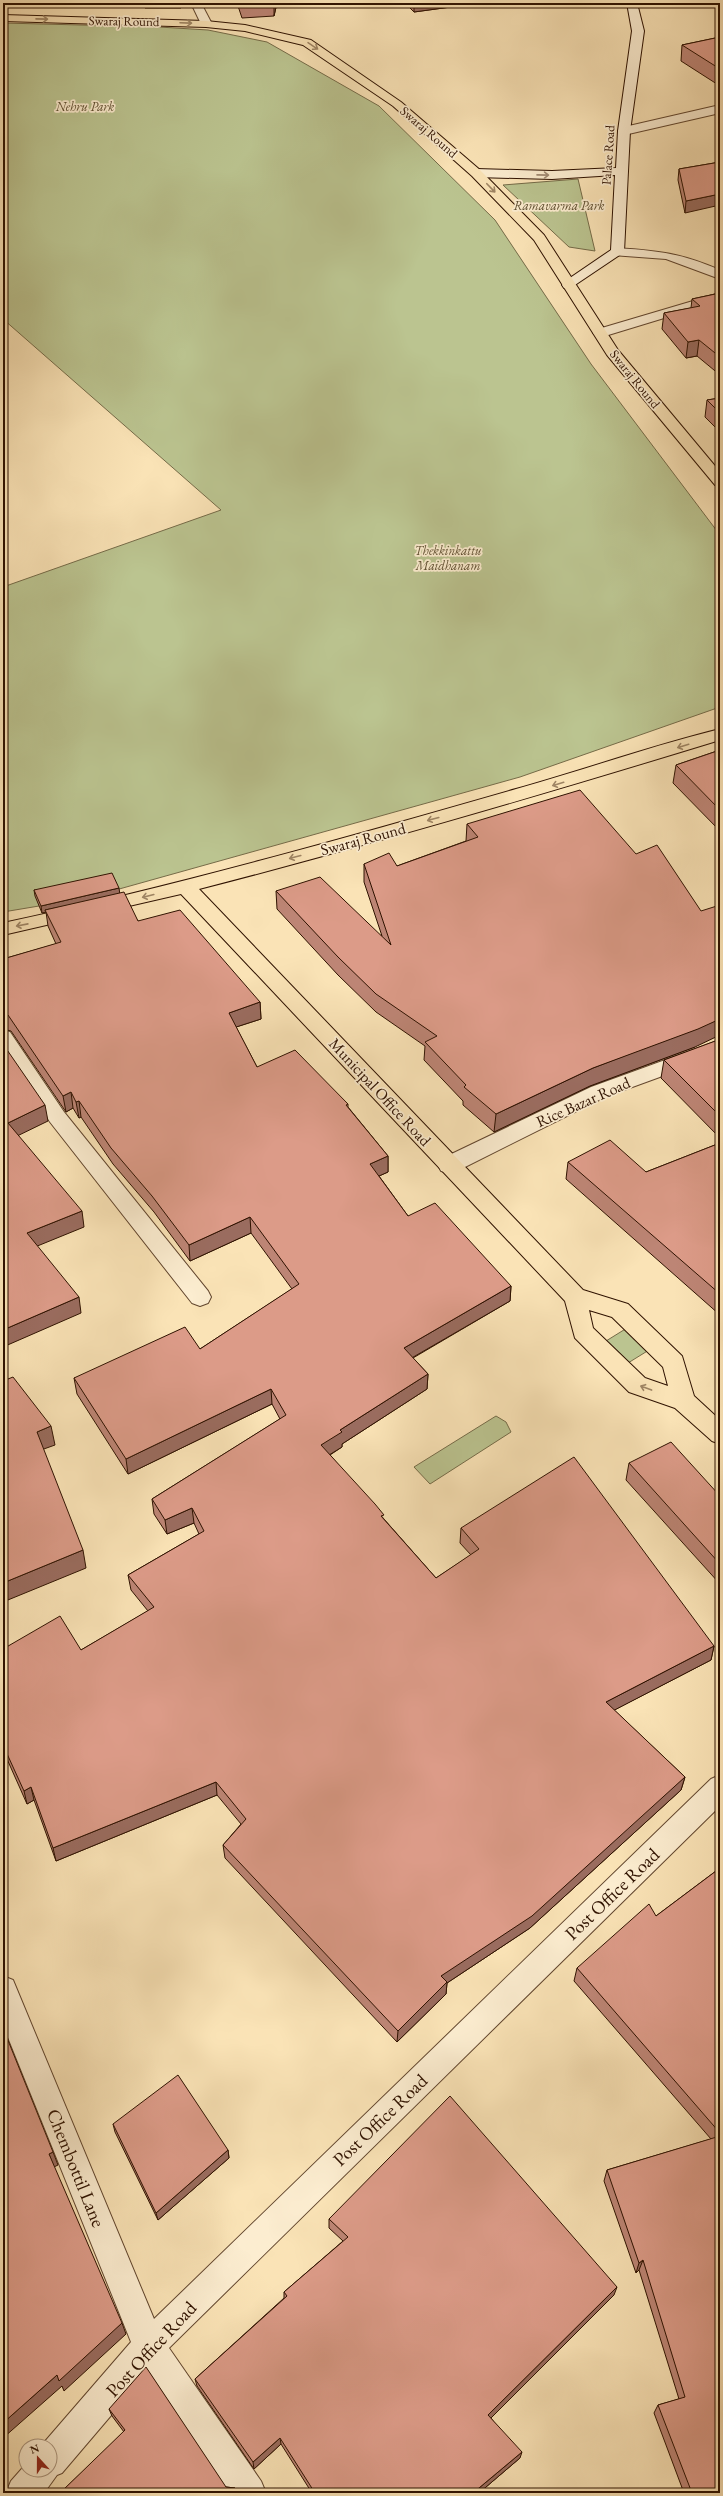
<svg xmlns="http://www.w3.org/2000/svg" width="723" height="2496" font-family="'EB Garamond',serif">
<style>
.green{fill:#bbc490;stroke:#756b48}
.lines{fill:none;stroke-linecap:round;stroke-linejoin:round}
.minor-casing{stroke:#62462e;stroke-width:2}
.tertiary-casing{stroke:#62462e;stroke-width:2}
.secondary-casing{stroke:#2f1200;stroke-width:2}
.primary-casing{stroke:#2f1200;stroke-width:2}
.minor{fill:#fcedd0;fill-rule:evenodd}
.tertiary{fill:#fcedd0;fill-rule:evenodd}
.secondary{fill:#fcedd0;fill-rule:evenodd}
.primary{fill:#fae3b6;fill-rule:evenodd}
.wall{fill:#bd8575;stroke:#2f1200}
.shaded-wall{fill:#9a6c5f;stroke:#2f1200}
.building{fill:#dc9b88;stroke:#2f1200}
.oneway{stroke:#9f8564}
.oneway2{stroke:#a08a72}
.labels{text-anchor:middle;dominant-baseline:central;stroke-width:3.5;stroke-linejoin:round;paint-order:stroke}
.far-street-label{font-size:13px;fill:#2f1200;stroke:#fcedd0}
.far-park-label{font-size:13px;font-style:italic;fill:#605032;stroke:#fcedd0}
.street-label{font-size:16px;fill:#2f1200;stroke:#fcedd0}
.near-street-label{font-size:19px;fill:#2f1200;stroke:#fcedd0}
</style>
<rect width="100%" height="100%" fill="#fae3b6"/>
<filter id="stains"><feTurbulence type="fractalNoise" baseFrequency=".005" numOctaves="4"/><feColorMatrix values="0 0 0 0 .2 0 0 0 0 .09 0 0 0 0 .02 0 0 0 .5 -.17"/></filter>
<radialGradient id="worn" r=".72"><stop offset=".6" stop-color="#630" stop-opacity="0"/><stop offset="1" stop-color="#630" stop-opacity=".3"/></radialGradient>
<!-- green -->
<g class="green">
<polygon points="3,23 159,27 208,30 267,42 379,106 495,220 591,364 720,535 720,707 520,777 87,898 3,912 3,587 221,510 3,319"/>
<polygon points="578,179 595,251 569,247 503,185"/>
<polygon points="627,1328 649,1350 628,1363 606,1341"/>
<polygon points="496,1416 506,1422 511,1432 430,1484 414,1467"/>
</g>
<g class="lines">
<!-- minor casing -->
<g class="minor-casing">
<g id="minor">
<polygon points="720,105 720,113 624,135 618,131 620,128"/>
<path d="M617,248C660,251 680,253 720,270V279L666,259L612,255L610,252L612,249Z"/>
<polygon points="720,293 720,301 605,336 600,337 593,333 595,330"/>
<polygon points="3,1030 10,1032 64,1112 208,1291 211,1297 208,1303 200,1306 192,1303 50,1122 3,1053"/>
<polygon points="720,1040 720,1055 605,1097 457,1171 449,1173 441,1171 438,1165 441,1159 591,1087"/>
<polygon points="720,1775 720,1806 169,2348 261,2481 266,2493 229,2493 148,2372 62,2473 57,2475 44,2493 6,2493 11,2481 26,2464 26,2470 50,2470 50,2446 41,2446 131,2342 3,2025 3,1976 13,1980 154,2319 711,1779"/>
</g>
</g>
<!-- tertiary casing -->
<g class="tertiary-casing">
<polygon id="tertiary" points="191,3 201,3 212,24 210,26 202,26"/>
</g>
<!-- secondary casing -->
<g class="secondary-casing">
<polygon id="secondary" points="627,3 637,3 644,31 630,131 624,252 569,289 564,288 562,285 564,282 611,250 615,175 552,179 476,177 470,173 476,169 552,171 616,168 618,131 632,31"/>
</g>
<!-- primary casing -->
<g class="primary-casing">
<g id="primary">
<polygon points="3,15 206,21 245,25 311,40 401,102 480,170 544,235 618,350 720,472 720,487 715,485 607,355 534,240 472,176 393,106 303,45 245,31 206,27 3,21"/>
<path d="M720,729V740C547,793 374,844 199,889L583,1290L628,1304L682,1356L694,1396L720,1420V1444L712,1441L675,1408L629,1392L575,1338L565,1301L181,894L3,935V923C176,886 346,838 516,789C584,770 651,746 720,729ZM589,1310L612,1317L663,1367L668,1386L645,1378L593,1328Z"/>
</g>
</g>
<!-- minor -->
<use href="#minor" class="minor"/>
<!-- tertiary -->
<use href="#tertiary" class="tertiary"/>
<!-- secondary -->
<use href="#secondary" class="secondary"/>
<!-- primary -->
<use href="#primary" class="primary"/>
</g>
<!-- wall -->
<g class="wall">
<polygon points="144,3 181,3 181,8 145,8"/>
<polygon points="237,3 277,3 274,16 242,18"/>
<polygon points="405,3 480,3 414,12"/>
<polygon points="720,37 720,86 681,61 682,45"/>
<polygon points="720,162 685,213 678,180 679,169"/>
<polygon points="720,293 720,375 697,356 686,358 662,329 664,313 691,308 692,299"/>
<polygon points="720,398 720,432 705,417 707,400"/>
<polygon points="720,750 720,831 673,783 676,765"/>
<polygon points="467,824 695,1047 590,1086 494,1132 463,1105 463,1101 424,1060 425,1046 376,1012 338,975 277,909 276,891 382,936 364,882 364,864 397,866 466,841"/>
<polygon points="34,890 120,893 138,921 260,1002 261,1019 236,1027 257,1067 348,1104 348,1107 388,1156 388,1172 379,1176 408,1216 511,1286 510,1301 413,1358 428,1374 427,1389 342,1444 342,1447 330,1455 384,1519 436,1578 471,1555 460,1543 461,1528 714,1646 711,1660 614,1710 685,1777 681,1790 530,1928 447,1983 446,1994 397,2042 225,1858 223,1845 241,1824 217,1795 56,1861 34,1800 27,1804 3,1750 3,1649 81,1650 148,1611 131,1590 128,1575 199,1534 194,1523 167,1534 154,1514 152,1499 280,1419 272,1404 128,1474 77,1394 74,1378 200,1349 292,1289 251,1233 190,1261 154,1212 113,1164 81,1117 79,1118 73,1108 66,1112 11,1031 3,1029 3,959 56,944 48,926 46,912 42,913 35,896"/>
<polygon points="720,1041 720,1138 661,1078 664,1060"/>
<polygon points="720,1143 720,1315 566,1179 568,1162 646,1172"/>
<polygon points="629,1463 720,1496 720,1584 626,1480"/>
<polygon points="720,1868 720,2493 684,2493 654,2413 658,2405 679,2399 639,2270 636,2273 604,2181 607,2170 711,2139 574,1981 577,1968 656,1916"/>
<polygon points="113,2124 228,2150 229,2158 158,2220 115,2132"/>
<polygon points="329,2219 614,2295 491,2418 520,2458 479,2493 312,2493 281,2444 254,2469 197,2386 195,2379 284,2298 284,2292 343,2241 329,2228"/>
<polygon points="109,2409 226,2487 235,2488 239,2493 60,2493 124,2432 112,2416"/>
</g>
<!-- shaded-wall -->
<g class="shaded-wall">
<polygon points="274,3 277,3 274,16"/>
<polygon points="414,3 480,3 414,12"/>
<polygon points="720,194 720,205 685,213 686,201"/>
<polygon points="699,340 697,356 686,358 688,342"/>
<polygon points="119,888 120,895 45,910 46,912 42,913 41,906"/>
<polygon points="260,1002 261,1019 230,1029 229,1013"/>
<polygon points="720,1019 720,1035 695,1047 590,1086 494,1132 496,1114 593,1068"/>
<polygon points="71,1092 73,1108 66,1112 63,1096"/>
<polygon points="79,1101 81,1117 79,1118 76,1102"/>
<polygon points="45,1105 48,1121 11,1139 8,1123"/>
<polygon points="388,1156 388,1172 370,1180 370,1164"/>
<polygon points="82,1211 84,1227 30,1249 27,1233"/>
<polygon points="250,1217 251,1233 190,1261 189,1245"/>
<polygon points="511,1286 510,1301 403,1363 404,1348"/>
<polygon points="79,1297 81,1313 3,1347 3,1330"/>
<polygon points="428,1374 427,1389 342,1444 342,1447 321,1460 321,1445 340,1430"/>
<polygon points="271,1389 272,1404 128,1474 126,1459"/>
<polygon points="51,1426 55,1445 41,1450 37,1432"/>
<polygon points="192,1508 194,1523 167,1534 165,1520"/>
<polygon points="83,1550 86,1568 3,1602 3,1583"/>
<polygon points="714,1646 711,1660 603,1716 606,1702"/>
<polygon points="685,1777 681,1790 530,1928 447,1983 446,1994 397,2042 398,2031 441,1976"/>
<polygon points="216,1782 217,1795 56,1861 53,1848"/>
<polygon points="31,1787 34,1800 27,1804 24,1791"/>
<polygon points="228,2150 229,2158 158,2220 156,2213"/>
<polygon points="53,2152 58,2165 54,2167 49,2154"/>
<polygon points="643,2260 639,2270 636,2273 639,2263"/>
<polygon points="617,2287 614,2295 487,2422 488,2415"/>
<polygon points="122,2323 126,2334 64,2391 62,2386 3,2438 3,2423 57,2375"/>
<polygon points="280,2438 281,2444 254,2469 253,2462"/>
<polygon points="522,2452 520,2458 479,2493 473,2493"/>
</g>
<!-- building -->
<g class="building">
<polygon points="240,3 274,3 274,5 242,6"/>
<polygon points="720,37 720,69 682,45"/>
<polygon points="720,162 720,194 686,201 679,169"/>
<polygon points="720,293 720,357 699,340 688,342 664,313 700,306 692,299"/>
<polygon points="720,398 720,413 707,400"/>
<polygon points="720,750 720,810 676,765"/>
<polygon points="580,790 636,854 657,845 701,911 720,905 720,1019 698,1029 593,1068 496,1114 464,1087 466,1085 425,1042 437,1036 376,994 338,957 276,891 320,877 391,945 364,864 389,853 397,866 478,837 467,824"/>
<polygon points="112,873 119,888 41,906 34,890"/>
<polygon points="124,892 138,921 180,910 260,1002 229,1013 257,1067 295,1050 348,1104 346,1105 388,1156 370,1164 408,1216 435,1203 511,1286 404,1348 428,1374 340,1430 342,1432 321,1445 375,1504 384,1515 381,1516 436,1578 479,1549 461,1528 574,1457 714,1646 606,1702 685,1777 532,1916 441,1976 447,1982 398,2031 223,1845 246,1819 216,1782 53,1848 31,1787 24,1791 3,1745 3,1649 60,1616 81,1650 154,1607 128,1575 204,1531 192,1508 165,1520 152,1499 286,1415 271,1389 126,1459 74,1378 185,1327 200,1349 299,1284 250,1217 189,1245 152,1196 111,1148 79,1101 76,1102 71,1092 63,1096 8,1015 3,1013 3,959 61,942 45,910"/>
<polygon points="718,1040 720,1041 720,1116 664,1060"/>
<polygon points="3,1044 45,1105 8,1123 82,1211 27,1233 79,1297 3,1330"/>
<polygon points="610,1140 646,1172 720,1143 720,1234 717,1235 720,1238 720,1294 568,1162"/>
<polygon points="13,1377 51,1426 37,1432 83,1550 3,1583 3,1381"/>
<polygon points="671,1442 720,1496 720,1564 629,1463"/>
<polygon points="720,1868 720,2133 577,1968 649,1904 656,1916"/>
<polygon points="3,2028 53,2152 49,2154 122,2323 59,2381 57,2375 3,2423"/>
<polygon points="178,2075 228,2150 156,2213 113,2124"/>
<polygon points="450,2096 617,2287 488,2415 522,2452 473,2493 315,2493 280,2438 253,2462 195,2379 287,2296 284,2292 348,2237 329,2219"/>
<polygon points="720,2136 720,2493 692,2493 658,2405 685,2397 643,2260 639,2263 607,2170"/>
<polygon points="146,2367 226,2487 235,2488 238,2493 60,2493 125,2430 109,2409"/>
</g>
<!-- one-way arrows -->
<defs><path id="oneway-shaft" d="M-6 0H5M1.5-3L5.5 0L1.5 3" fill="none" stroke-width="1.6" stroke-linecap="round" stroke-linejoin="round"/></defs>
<g class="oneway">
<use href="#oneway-shaft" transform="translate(42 19) rotate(1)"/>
<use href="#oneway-shaft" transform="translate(186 23) rotate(2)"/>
<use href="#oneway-shaft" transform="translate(313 46) rotate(34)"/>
<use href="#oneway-shaft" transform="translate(491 188) rotate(46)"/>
<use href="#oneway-shaft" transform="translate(683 746) rotate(163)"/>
<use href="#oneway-shaft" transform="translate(558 784) rotate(163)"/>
<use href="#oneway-shaft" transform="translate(433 819) rotate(165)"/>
<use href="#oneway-shaft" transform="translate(295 857) rotate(165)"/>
<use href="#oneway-shaft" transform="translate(148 896) rotate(166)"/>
<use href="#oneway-shaft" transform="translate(22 925) rotate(169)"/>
<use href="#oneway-shaft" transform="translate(646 1388) rotate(-160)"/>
</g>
<use class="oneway2" href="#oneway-shaft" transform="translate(543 175) rotate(1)"/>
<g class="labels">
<!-- far-street labels -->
<g class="far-street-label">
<text transform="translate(124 21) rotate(1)">Swaraj Round</text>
<text transform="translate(429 132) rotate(41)">Swaraj Round</text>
<text transform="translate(608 155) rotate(-86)">Palace Road</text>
<text transform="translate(635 379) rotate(51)">Swaraj Round</text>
</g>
<!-- far-park labels -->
<g class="far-park-label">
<text x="85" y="106">Nehru Park</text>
<text x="559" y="205">Ramavarma Park</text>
<text x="448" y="550">Thekkinkattu<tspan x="448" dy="15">Maidhanam</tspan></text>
</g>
<!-- street labels -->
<g class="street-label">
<text transform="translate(363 839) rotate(-15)">Swaraj Round</text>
<text transform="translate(380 1092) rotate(47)">Municipal Office Road</text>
<text transform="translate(583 1102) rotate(-24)">Rice Bazar Road</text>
</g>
<!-- near-street labels -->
<g class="near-street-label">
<text transform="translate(612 1894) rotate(-44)">Post Office Road</text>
<text transform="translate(380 2120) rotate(-44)">Post Office Road</text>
<text transform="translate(76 2168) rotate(68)">Chembottil Lane</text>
<text transform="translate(151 2349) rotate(-47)">Post Office Road</text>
</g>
</g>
<!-- margin -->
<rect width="723" height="2496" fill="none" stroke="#fae3b6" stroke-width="16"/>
<rect x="4" y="4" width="715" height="2488" fill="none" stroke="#2f1200" stroke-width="2"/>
<rect x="8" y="8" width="707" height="2480" fill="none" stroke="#2f1200"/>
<!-- north arrow -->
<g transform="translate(38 2458) rotate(339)"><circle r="19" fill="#fcedd0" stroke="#aa957d"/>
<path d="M0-3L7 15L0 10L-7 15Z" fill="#8f2418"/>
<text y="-6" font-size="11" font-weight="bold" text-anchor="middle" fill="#2f1200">N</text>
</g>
<rect width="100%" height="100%" filter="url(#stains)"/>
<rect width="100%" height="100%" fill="url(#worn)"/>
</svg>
